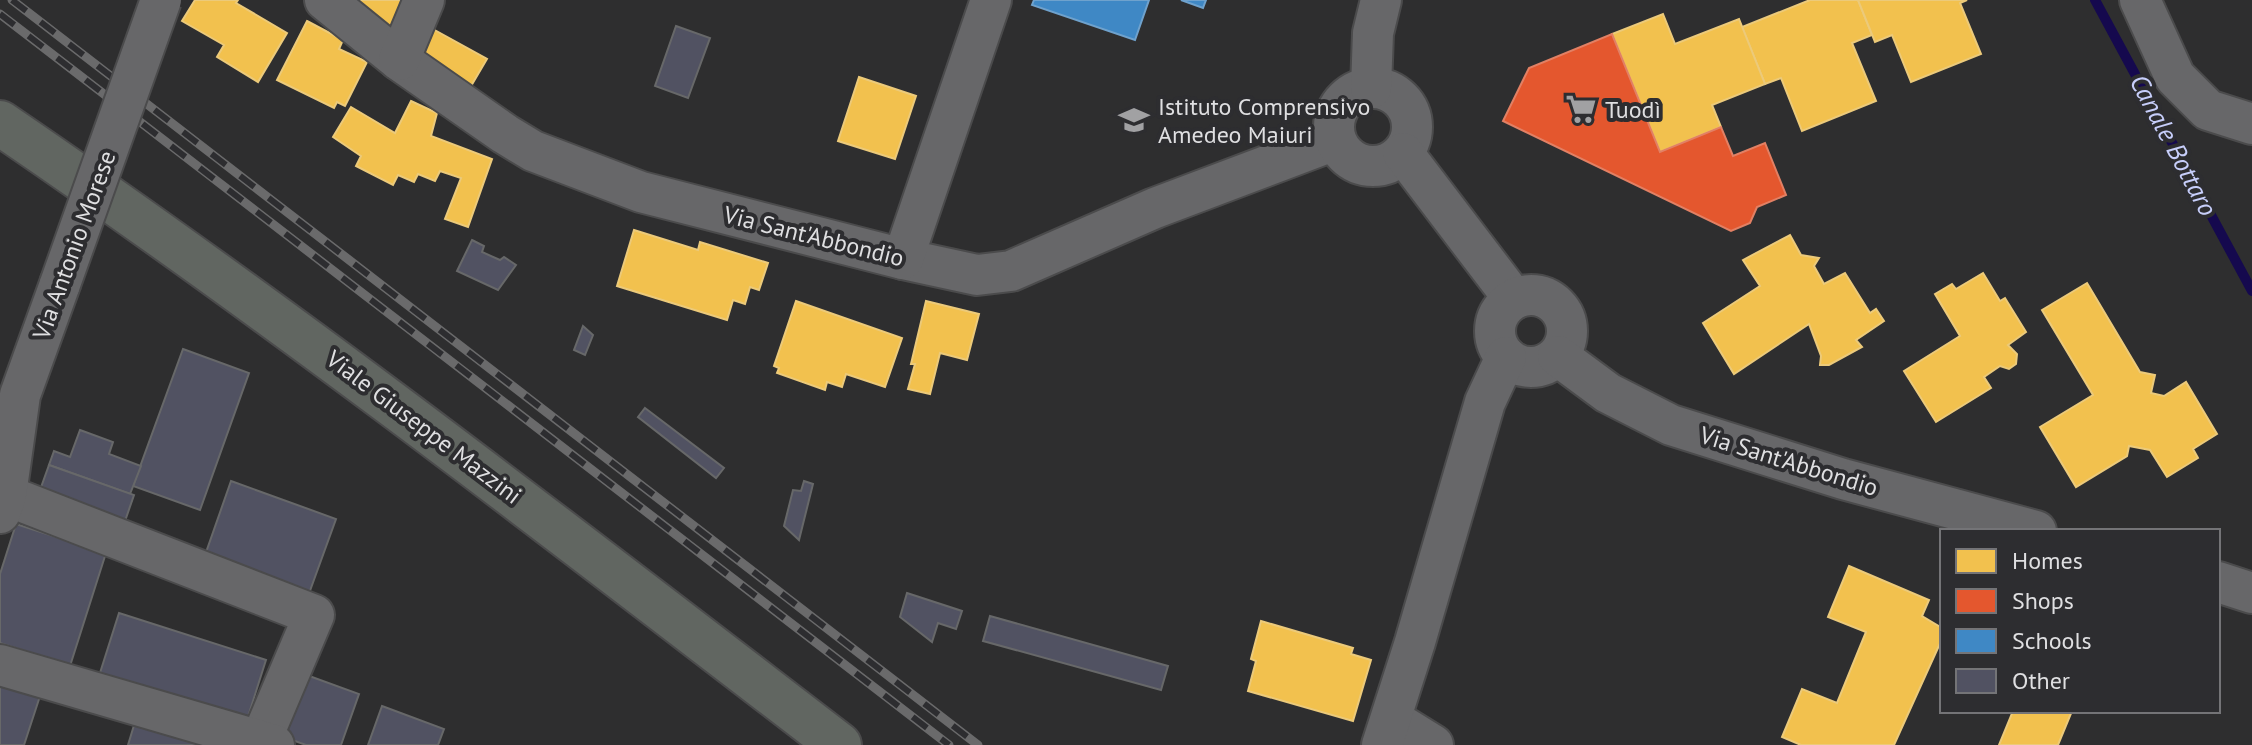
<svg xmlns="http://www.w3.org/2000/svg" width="2252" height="745" font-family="'PT Sans',sans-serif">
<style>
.homes{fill:#f2c14e;stroke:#ecca7a;stroke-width:2}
.shops{fill:#e4572e;stroke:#e28064;stroke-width:2}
.schools{fill:#3f88c5;stroke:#6fa2cd;stroke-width:2}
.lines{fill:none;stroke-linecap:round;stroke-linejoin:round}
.stream{stroke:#15094e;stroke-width:10}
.building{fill:#515262;stroke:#676869;stroke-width:2}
.minor-casing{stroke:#4b4b4c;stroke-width:44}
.major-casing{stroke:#4b4b4c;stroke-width:48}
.minor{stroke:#676769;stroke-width:40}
.major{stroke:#616661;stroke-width:44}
.rail-casing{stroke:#6a6a6b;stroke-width:9}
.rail{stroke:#2d2d30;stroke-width:6;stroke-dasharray:18;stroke-linecap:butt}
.minor-bridge-casing{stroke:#4b4b4c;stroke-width:44;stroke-linecap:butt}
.minor-bridge{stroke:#676769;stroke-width:40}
.labels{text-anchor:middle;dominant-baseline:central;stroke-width:8;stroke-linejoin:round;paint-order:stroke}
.poi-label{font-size:24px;fill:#dfdfe1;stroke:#2d2d30;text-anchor:start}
.street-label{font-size:24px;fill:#dfdfe1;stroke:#2d2d30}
.water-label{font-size:26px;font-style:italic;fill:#c7cefa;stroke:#2d2d30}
</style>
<rect width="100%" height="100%" fill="#2e2e2f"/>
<!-- homes -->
<g class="homes">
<polygon points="195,0 238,0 236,3 287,33 258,82 217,57 224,45 182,21"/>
<polygon points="339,0 415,0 392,40"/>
<polygon points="1810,0 1858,0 1872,35 1852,43 1876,101 1802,131 1781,78 1765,84 1742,27"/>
<polygon points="1858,0 1967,0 1960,3 1981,54 1911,82 1892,35 1875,42"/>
<polygon points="1663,14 1675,44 1739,19 1765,84 1712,105 1721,127 1660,152 1612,34"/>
<polygon points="307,21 343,40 339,49 367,62 345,106 337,102 334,108 277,80"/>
<polygon points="431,28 487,59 464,98 404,57"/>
<polygon points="859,77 916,96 895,159 838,141"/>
<polygon points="411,101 437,113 431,136 492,159 468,227 445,219 461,178 440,171 435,181 418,174 414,182 398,175 393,185 356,166 361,156 333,137 351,107 395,133"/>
<polygon points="634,230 698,250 700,242 768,263 759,290 750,287 745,304 733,300 727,320 617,286"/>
<polygon points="1790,235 1801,255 1819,258 1814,266 1824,284 1845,273 1870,313 1876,309 1884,321 1856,340 1862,347 1829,365 1820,365 1821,356 1809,324 1734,374 1703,323 1760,286 1743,260"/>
<polygon points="1983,273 2000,301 2005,298 2026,332 2008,345 2017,354 2016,364 2009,369 2000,366 1984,377 1991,388 1936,422 1904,371 1960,336 1935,294 1952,284 1956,289"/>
<polygon points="2087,283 2140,372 2155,375 2151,393 2164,396 2186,382 2217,434 2193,449 2198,458 2167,477 2150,450 2129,446 2127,456 2076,487 2040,427 2093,395 2042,310"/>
<polygon points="796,301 902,338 885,387 846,374 842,387 827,382 825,390 777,373 779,368 774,366"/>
<polygon points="926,301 979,314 967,360 940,353 930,394 908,389 915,364 911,364"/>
<polygon points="1849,566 1929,600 1922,616 1942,628 1942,639 1894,745 1801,745 1782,737 1802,689 1837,703 1866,632 1828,617"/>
<polygon points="1261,621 1353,648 1351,654 1371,660 1353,721 1248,691 1256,661 1251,659"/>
<polygon points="2013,711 2072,711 2058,745 1999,745"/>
</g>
<!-- shops -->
<polygon class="shops" points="1612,34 1660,152 1721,127 1733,156 1765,143 1786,195 1757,207 1750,223 1731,231 1503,121 1529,68"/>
<!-- schools -->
<g class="schools">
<polygon points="1034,0 1149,0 1135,40 1032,5"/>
<polygon points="1181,0 1206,0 1203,8"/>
</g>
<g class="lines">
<!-- stream -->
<polyline class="stream" points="2095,0 2252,291"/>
</g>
<!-- building -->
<g class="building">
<polygon points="676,26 710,38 688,98 655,86"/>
<polygon points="472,240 484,246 482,252 500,260 504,257 516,265 498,290 457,271"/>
<polygon points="583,326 593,335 585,355 574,350"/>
<polygon points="183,349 249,373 200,510 133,486"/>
<polygon points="645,408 724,468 716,478 638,417"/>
<polygon points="80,430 113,442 109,454 141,466 130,494 49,465 54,451 70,457"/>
<polygon points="49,465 134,495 124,524 39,493"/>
<polygon points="231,481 336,519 307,599 203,561"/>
<polygon points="804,481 813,484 799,540 784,526 793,490 801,491"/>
<polygon points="16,524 106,553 70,666 0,643 0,574"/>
<polygon points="907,593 962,611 956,629 938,623 932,642 900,617"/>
<polygon points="119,613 266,660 246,723 99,676"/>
<polygon points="990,616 1168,666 1161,690 983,641"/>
<polygon points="301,673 359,694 341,745 306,745 278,735"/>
<polygon points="0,677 42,690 24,745 0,745"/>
<polygon points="382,706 444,729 438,745 368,745"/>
<polygon points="135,722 212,745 128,745"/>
</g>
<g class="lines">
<!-- minor casing -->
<g class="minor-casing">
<g id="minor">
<polyline points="325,0 399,60 505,134 533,151 641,192 903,259 977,275 1011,271 1155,208 1335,140"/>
<polyline points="2140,0 2175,77 2208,110 2252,124"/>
<polyline points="399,60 424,0"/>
<circle cx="1373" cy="127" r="39"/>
<polyline points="1371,88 1373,33 1381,0"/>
<polyline points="1403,153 1514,299"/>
<polyline points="903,259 991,0"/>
<circle cx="1531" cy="331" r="36"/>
<polyline points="1558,356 1608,393 1671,425 1843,479 2036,531"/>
<polyline points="0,493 314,615 261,740"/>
<polyline points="0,513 6,495 20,395 60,284"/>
<polyline points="2218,582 2252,593"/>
<polyline points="0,665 274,745"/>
<polyline points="1391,719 1433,745"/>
<polyline points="1382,745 1415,642 1485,402 1506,357"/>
</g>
</g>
<!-- major casing -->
<g class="major-casing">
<path id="major" d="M0,123C288,319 563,533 839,745"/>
</g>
<!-- minor -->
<use href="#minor" class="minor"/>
<!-- major -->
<use href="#major" class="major"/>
<!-- rail casing -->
<g class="rail-casing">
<g id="rail">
<polyline points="12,0 978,745"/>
<polyline points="0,14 949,745"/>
</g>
</g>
<!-- rail -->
<use href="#rail" class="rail"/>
<!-- minor-bridge casing -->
<g class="minor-bridge-casing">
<polyline id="minor-bridge" points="60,284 161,0"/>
</g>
<!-- minor-bridge -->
<use href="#minor-bridge" class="minor-bridge"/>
</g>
<!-- icons -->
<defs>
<g id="supermarket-bare" transform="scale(2.4)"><path d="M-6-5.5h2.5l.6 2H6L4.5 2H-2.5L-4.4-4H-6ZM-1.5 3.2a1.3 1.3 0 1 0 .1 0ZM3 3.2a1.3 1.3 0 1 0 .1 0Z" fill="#a1a1a3" stroke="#2d2d30" stroke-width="2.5" paint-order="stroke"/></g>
<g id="school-bare" transform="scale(2.4)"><path d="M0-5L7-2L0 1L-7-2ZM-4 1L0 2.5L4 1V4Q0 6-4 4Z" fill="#a1a1a3" stroke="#2d2d30" stroke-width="2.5" paint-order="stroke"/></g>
</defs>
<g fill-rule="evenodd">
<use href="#supermarket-bare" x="1581" y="109"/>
<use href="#school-bare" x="1134" y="120"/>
</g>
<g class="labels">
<!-- poi labels -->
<g class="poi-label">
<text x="1158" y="106">Istituto Comprensivo<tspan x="1158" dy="28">Amedeo Maiuri</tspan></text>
<text x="1605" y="109">Tuodì</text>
</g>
<!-- street labels -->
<g class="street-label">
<text transform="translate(814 236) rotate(14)">Via Sant'Abbondio</text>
<text transform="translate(74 245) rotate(-70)">Via Antonio Morese</text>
<text transform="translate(424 427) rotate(37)">Viale Giuseppe Mazzini</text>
<text transform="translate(1789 461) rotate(17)">Via Sant'Abbondio</text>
</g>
<!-- water labels -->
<g class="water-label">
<text transform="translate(2174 145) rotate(62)">Canale Bottaro</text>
</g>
</g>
<!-- legend -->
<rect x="1940" y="529" width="280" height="184" fill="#2d2d30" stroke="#747477" stroke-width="2"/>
<rect x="1956" y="549" width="40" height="24" fill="#f2c14e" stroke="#747477" stroke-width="2"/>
<text x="2012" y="569" font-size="24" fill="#dfdfe1">Homes</text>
<rect x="1956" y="589" width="40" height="24" fill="#e4572e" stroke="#747477" stroke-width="2"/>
<text x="2012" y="609" font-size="24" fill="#dfdfe1">Shops</text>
<rect x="1956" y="629" width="40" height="24" fill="#3f88c5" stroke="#747477" stroke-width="2"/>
<text x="2012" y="649" font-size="24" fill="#dfdfe1">Schools</text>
<rect x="1956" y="669" width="40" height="24" fill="#515262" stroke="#747477" stroke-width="2"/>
<text x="2012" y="689" font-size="24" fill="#dfdfe1">Other</text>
</svg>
